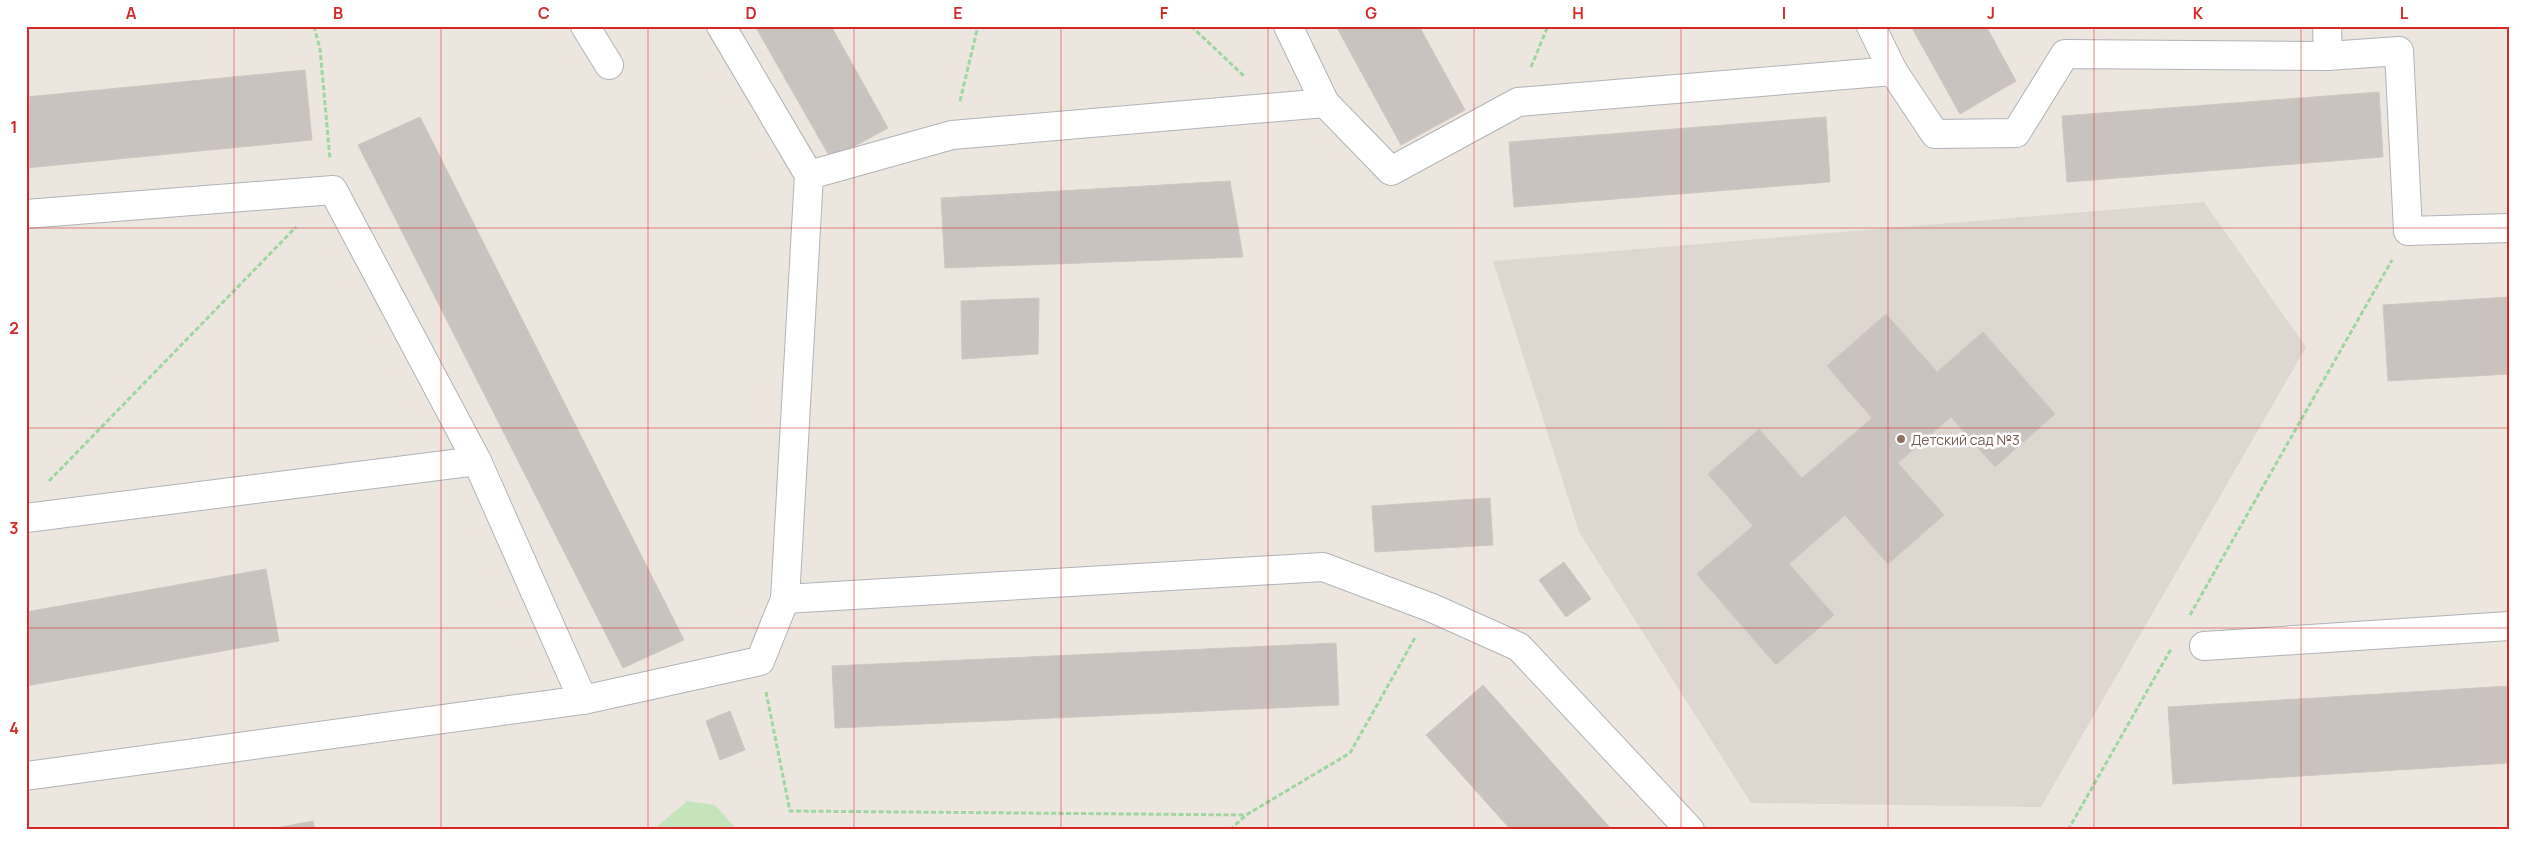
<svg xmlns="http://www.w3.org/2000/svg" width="2535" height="856" font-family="Manrope,sans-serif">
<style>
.education{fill:#ded7d0}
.green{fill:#c4e4bb}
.building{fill:#c8c3bf;stroke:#d0c6be}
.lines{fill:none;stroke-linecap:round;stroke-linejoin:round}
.minor-casing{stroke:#b0b4b8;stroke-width:30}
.path{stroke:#9ed6a0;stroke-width:3;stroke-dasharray:5 2.5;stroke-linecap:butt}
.minor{stroke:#fff;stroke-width:28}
.grid{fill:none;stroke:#d62828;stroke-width:1;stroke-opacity:0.55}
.education-dot{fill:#8d6e63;stroke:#fff;stroke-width:2}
.labels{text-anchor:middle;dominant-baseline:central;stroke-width:5;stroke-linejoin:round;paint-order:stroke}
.education-label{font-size:14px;fill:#785e54;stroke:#fff;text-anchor:start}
.neatline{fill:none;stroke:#d62828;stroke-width:2}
.grid-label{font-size:16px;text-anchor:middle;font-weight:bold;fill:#d62828}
</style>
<rect width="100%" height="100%" fill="#ece6df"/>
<!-- education -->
<polygon class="education" points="2204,202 2306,347 2041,807 1751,803 1579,532 1493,261"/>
<!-- green -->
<polygon class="green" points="687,801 715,805 737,830 653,830"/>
<!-- building -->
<g class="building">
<polygon points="755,26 831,26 888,128 831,159"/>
<polygon points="1336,26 1419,26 1465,110 1401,145"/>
<polygon points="1911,26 1986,26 2016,81 1960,114"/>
<polygon points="305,70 312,140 26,168 26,97"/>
<polygon points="2379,92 2383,157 2067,182 2062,116"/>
<polygon points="420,117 684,640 623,668 358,145"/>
<polygon points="1826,117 1830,182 1514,207 1509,142"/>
<polygon points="1230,181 1243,257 945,268 941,198"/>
<polygon points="2509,297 2509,374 2388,381 2383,305"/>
<polygon points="1039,298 1038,354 962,359 961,301"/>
<polygon points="1886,314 1937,372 1983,332 2055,414 1995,467 1951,417 1898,463 1944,515 1888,564 1845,515 1789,564 1834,615 1776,665 1697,574 1753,526 1708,474 1759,429 1802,478 1872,418 1827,366"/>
<polygon points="1490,498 1493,545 1375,552 1372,506"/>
<polygon points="1564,562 1591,599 1566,617 1539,580"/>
<polygon points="266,569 279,641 26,686 26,612"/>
<polygon points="1336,643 1339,705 835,728 832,666"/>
<polygon points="1483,685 1612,830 1511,830 1426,735"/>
<polygon points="2509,686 2509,763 2173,784 2168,707"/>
<polygon points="730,711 745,750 720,760 706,721"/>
<polygon points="313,821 315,830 265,830"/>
</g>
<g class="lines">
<!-- minor casing -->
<g class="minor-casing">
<g id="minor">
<polyline points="585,26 609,65"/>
<polyline points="1288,26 1325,103 1391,171 1518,102 1893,71 1935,134 2016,133 2065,54 2328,56 2399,51 2408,231 2509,228"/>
<polyline points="1871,26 1893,71"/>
<polyline points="2327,26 2328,56"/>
<polyline points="809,175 952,135 1325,103"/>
<polyline points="26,214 333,190 477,461"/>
<polyline points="26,518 477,461 583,700"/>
<polyline points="785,599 1323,567 1432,608 1519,647 1690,830"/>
<polyline points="2204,646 2509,626"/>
<polyline points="26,776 583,700 760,661 785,599 809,175 721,26"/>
</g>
</g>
<!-- path -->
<g class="path">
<polyline points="314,26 320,49 330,159"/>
<polyline points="1191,26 1245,77"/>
<polyline points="1531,67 1548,26"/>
<polyline points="960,101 978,26"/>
<polyline points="49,481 296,227"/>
<polyline points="2190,615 2392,260"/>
<polyline points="766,692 790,811 1246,815"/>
<polyline points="1230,830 1246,815 1350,753 1416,636"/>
<polyline points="2068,830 2171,649"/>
</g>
<!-- minor -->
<use href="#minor" class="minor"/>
</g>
<!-- grid -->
<path class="grid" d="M234,26V830M441,26V830M648,26V830M854,26V830M1061,26V830M1268,26V830M1474,26V830M1681,26V830M1888,26V830M2094,26V830M2301,26V830M26,228H2509M26,428H2509M26,628H2509"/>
<!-- markers -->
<circle class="education-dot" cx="1901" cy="439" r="5"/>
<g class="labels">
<!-- education labels -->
<g class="education-label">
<text x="1911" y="439">Детский сад №3</text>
</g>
</g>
<!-- border -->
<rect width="2535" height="856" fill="none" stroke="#ffffff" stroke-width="55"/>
<rect x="28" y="28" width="2480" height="800" class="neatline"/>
<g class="grid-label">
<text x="131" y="19">A</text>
<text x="338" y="19">B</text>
<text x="544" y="19">C</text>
<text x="751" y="19">D</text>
<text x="958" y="19">E</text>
<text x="1164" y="19">F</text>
<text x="1371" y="19">G</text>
<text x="1578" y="19">H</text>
<text x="1784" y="19">I</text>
<text x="1991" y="19">J</text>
<text x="2198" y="19">K</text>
<text x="2404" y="19">L</text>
<text x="14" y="133">1</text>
<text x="14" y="334">2</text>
<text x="14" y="534">3</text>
<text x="14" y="734">4</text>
</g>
</svg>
